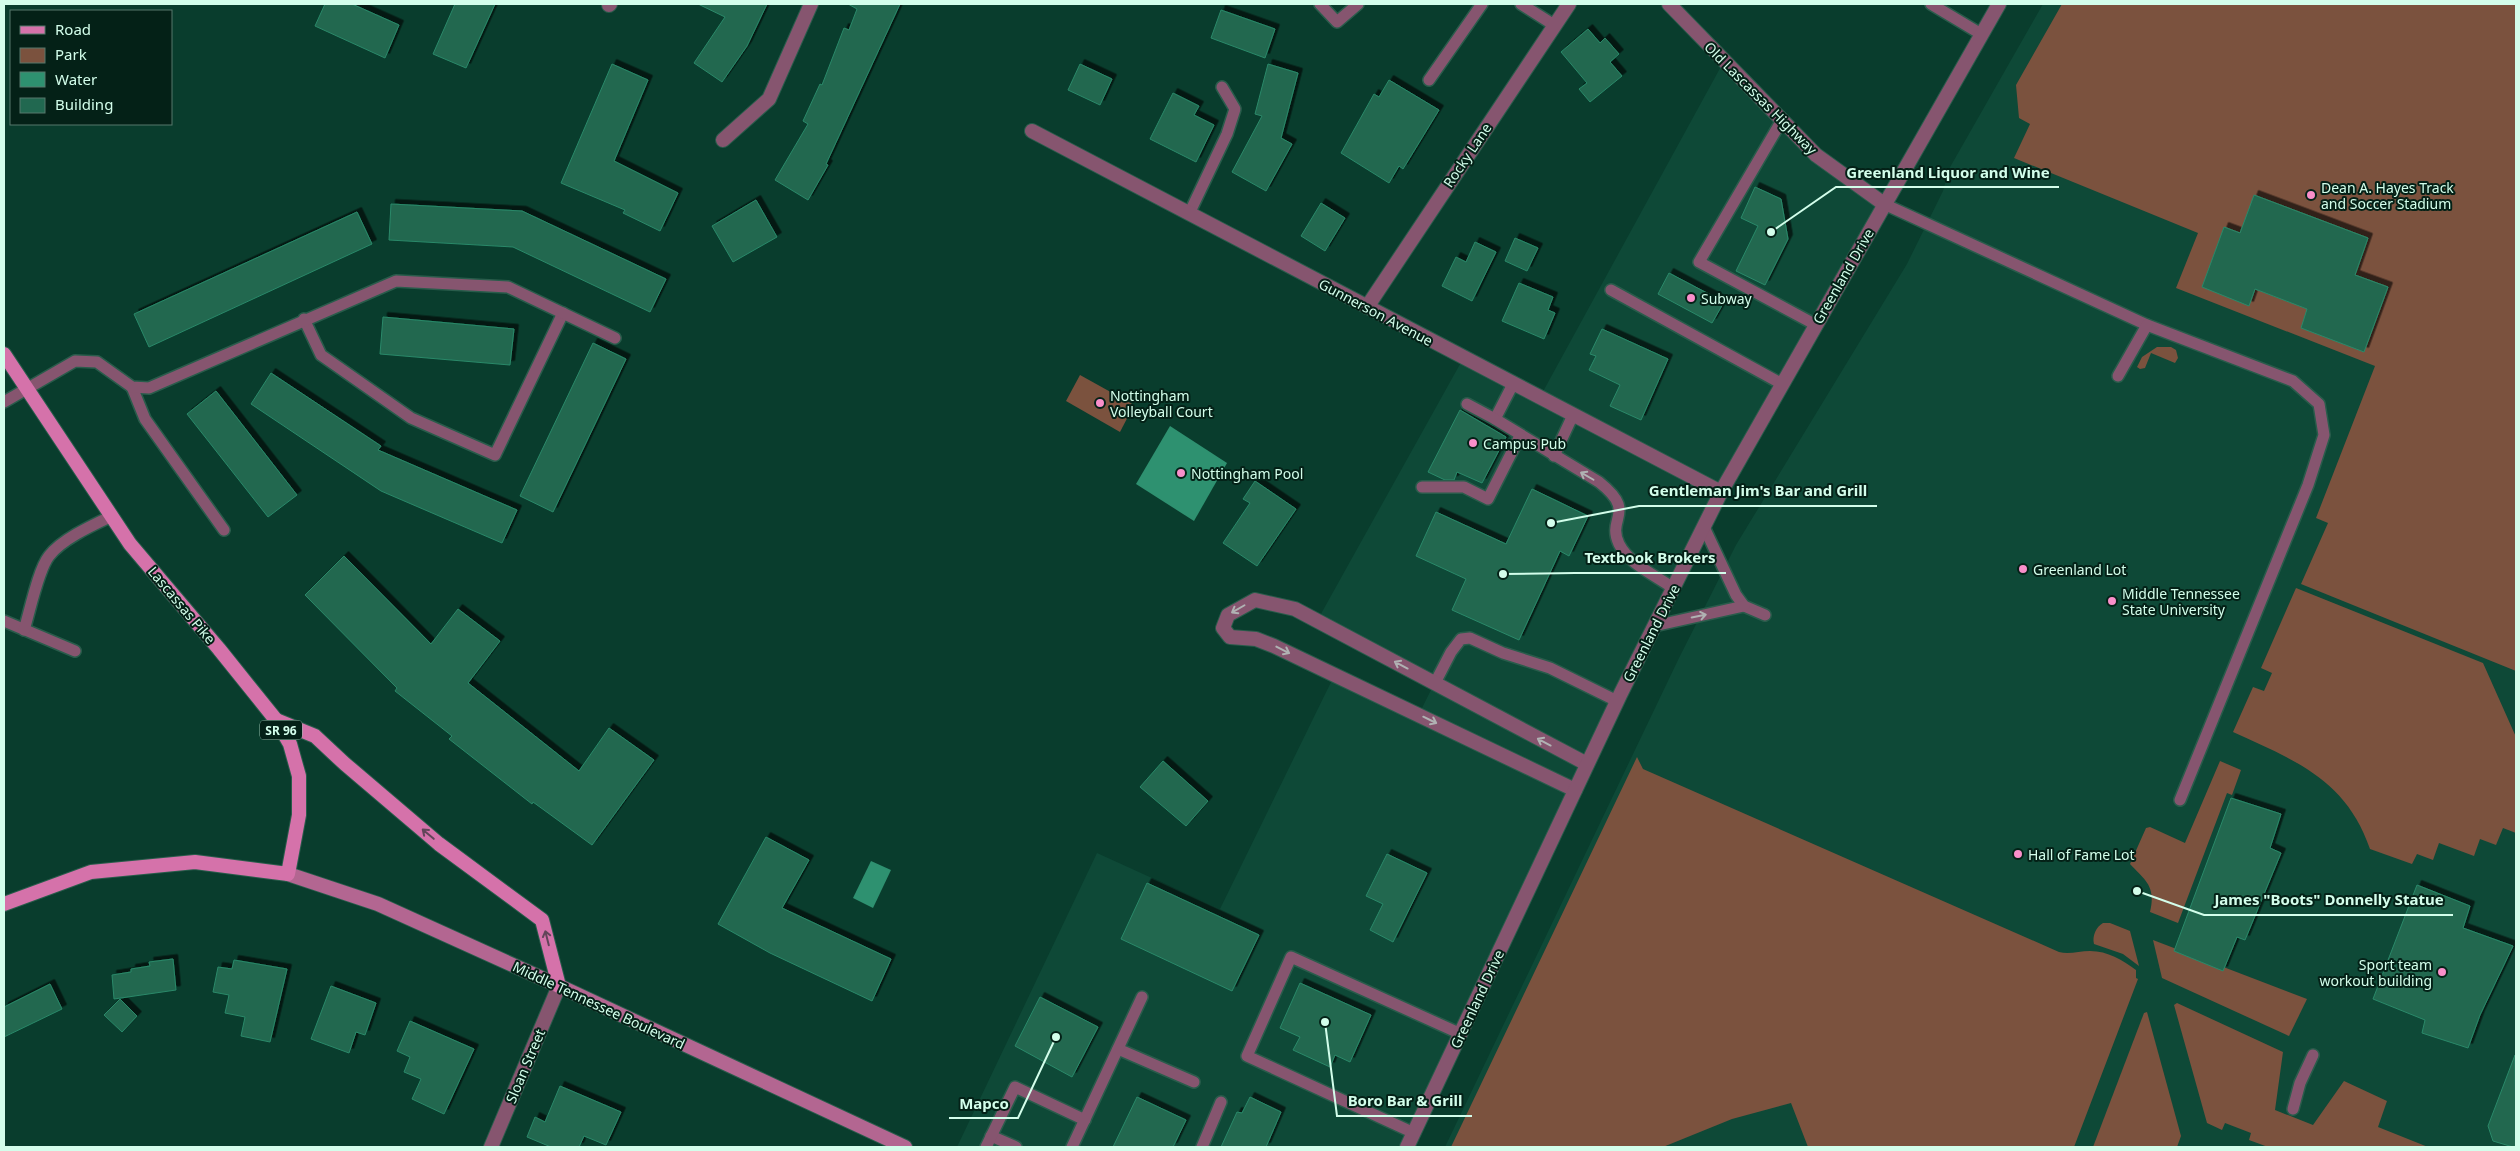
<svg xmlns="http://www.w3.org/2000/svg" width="2520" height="1151" font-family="'Noto Sans',sans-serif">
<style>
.built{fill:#0e4937}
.green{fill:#7b523e}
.water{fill:#2e9170}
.building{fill:#216850;stroke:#2a8969;filter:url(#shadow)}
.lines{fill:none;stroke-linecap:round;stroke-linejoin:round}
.service-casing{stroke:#295c4b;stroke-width:14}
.minor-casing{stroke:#295c4b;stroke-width:16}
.tertiary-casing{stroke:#295c4b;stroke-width:16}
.secondary-casing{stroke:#295c4b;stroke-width:16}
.primary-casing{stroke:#295c4b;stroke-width:16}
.service{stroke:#86556f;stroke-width:11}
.minor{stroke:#86556f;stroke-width:14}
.tertiary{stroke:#86556f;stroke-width:14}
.secondary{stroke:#b36691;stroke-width:14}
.primary{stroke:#d572aa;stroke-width:14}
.oneway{stroke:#b0b2b3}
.oneway2{stroke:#624559}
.poi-dot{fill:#f98fca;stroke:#042117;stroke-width:2}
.labels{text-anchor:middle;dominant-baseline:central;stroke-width:4;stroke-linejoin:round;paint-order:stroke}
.shield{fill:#042117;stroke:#95bcab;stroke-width:1}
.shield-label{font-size:12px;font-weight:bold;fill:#d3feeb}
.street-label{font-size:14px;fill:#d3feeb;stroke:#042117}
.poi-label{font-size:14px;fill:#d3feeb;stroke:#042117;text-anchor:start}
.leader{fill:none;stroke:#d3feeb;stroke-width:2}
.callout-dot{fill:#d3feeb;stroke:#042117;stroke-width:2}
.callout-label{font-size:15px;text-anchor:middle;font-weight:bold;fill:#d3feeb;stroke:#042117;stroke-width:4;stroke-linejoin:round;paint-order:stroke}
</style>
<defs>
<filter id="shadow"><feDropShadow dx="4.5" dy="-4.5" stdDeviation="0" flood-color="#0009"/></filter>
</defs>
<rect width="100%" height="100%" fill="#093d2d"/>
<!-- built -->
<g class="built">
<polygon points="2043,4 2516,4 2516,1147 1445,1147 1679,658 1736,545 1907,264 1943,191 1949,169"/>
<polygon points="1724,61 1816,155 1884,204 1721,492 1407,1147 957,1147 1097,853 1220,909 1334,676 1419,714 1434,684 1317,621 1464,357 1540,397"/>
</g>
<!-- green -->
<g class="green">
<polygon points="2062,4 2516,4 2516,671 2301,584 2328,523 2316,518 2375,366 2176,288 2198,233 2014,158 2030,124 2019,118 2016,85"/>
<polygon points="2157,347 2171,347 2176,350 2178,358 2175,363 2151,353 2145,368 2140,369 2137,367 2142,357"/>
<polygon points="1080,375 1134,405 1120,432 1066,401"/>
<path d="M2296,588L2483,663L2516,737V833L2503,828L2496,845L2480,839L2474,856L2439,843L2433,860L2417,854L2412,864L2370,849C2346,779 2294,760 2233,732L2253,687L2264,691L2272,673L2261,668Z"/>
<path d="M1637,757L1643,769L2059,952C2069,955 2079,951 2090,951C2108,951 2122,960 2136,970V978L2138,979L2074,1147H1808L1791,1103L1732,1119L1663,1147H1451Z"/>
<path d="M2220,761L2241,770L2232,795L2227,793L2178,923L2150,912C2156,886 2146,881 2130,864L2146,828L2150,827L2185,843Z"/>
<path d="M2103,923H2110L2130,931L2139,966L2123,954L2094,944C2092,936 2096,927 2103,923Z"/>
<polygon points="2153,940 2307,999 2289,1036 2162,978"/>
<polygon points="2177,1003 2283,1052 2275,1110 2313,1125 2344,1081 2387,1101 2378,1127 2428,1147 2268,1147 2249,1140 2251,1133 2225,1123 2222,1130 2207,1123 2174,1005"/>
<polygon points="2147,1012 2181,1136 2177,1147 2093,1147 2144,1013"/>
</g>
<!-- water -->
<g class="water">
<polygon points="1170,426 1227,463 1194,521 1136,484"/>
<polygon points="871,861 891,870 873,908 853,898"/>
</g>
<!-- building -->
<g class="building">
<polygon points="325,4 352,4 399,25 385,58 315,26"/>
<polygon points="455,4 495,4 466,68 433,54"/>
<polygon points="698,4 767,4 747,46 722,82 694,63 725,17"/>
<polygon points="848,4 900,4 826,164 828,165 808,200 775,180 808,124 803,121 820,84 822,85 844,28 849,30 857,9"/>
<polygon points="1221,10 1275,29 1265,58 1211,38"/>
<polygon points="1588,29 1600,43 1605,38 1619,54 1610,62 1622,76 1590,102 1579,89 1587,83 1561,52"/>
<polygon points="612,64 648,80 614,161 678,193 660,231 623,213 625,210 561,183"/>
<polygon points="1080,64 1112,79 1100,105 1068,90"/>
<polygon points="1268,64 1298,73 1281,138 1292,144 1266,191 1232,172 1262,116 1255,114"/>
<polygon points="1389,80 1439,110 1403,169 1399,166 1389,183 1341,153 1374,94 1379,97"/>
<polygon points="1173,93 1199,106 1194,115 1214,125 1196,162 1150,139"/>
<polygon points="1755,187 1781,199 1788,239 1765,285 1736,271 1758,226 1741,218"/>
<polygon points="2254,195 2368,238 2355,275 2388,287 2364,352 2301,328 2307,309 2255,289 2249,306 2202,287 2224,227 2240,233"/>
<polygon points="756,200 777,237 733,262 712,226"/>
<polygon points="1321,203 1345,218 1325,251 1301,236"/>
<polygon points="391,204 522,211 666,279 650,312 513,247 389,240"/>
<polygon points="357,212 372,244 149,347 134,314"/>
<polygon points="1515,238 1538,248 1527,271 1505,261"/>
<polygon points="1475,242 1496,252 1472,301 1442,286 1456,257 1466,262"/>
<polygon points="1669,273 1724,302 1712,323 1658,294"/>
<polygon points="1519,283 1553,297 1548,310 1555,313 1544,339 1502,321"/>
<polygon points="383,317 514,329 510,365 380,354"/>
<polygon points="1602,329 1668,359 1641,420 1610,406 1620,385 1589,370 1596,356 1590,354"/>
<polygon points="593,343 626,359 553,512 520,496"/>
<polygon points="271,373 381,446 378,450 517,510 502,543 381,491 251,404"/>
<polygon points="216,391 297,495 268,517 187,414"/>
<polygon points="1460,410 1506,437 1482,483 1457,472 1454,480 1445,480 1428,472"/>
<polygon points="1255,481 1296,509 1257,566 1223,543 1250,503 1243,499"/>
<polygon points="1532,489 1588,516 1569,556 1560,551 1519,640 1452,610 1466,579 1416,556 1436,512 1506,544"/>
<polygon points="344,556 431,644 458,609 500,641 468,683 579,771 609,728 654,760 592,845 533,802 532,804 449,739 452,736 395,691 397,688 305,595"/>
<polygon points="1163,761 1208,801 1186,826 1140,787"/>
<polygon points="2231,798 2281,814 2270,848 2281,853 2245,940 2237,937 2223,971 2174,951"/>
<polygon points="766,837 809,860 782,908 891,959 872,1001 770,953 718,924"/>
<polygon points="1387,854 1427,873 1393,942 1370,930 1383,904 1366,896"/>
<polygon points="1147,883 1259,935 1232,991 1121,939"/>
<polygon points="2417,885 2470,906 2463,928 2513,946 2480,1015 2468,1048 2422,1033 2425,1020 2373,999"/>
<polygon points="173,959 176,990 114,999 112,975 131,972 131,969 150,966 149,962"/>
<polygon points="234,960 287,969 270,1042 241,1036 245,1017 225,1013 229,995 213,992 218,967 232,969"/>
<polygon points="1300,983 1371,1015 1350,1062 1335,1055 1330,1067 1293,1050 1300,1037 1280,1028"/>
<polygon points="50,984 62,1009 4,1037 4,1007"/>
<polygon points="331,986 376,1003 365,1035 356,1032 349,1053 311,1039"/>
<polygon points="1040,997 1098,1027 1072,1077 1015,1046"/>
<polygon points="120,999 137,1016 122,1032 104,1015"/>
<polygon points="410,1021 474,1049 444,1114 412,1099 421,1079 404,1072 410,1057 397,1051"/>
<polygon points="2515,1055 2516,1147 2513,1147 2493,1141 2488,1126"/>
<polygon points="560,1086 621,1112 606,1145 584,1136 579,1147 551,1147 527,1137 535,1117 545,1122"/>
<polygon points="1137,1097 1186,1120 1173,1147 1113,1147"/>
<polygon points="1250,1097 1281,1112 1266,1147 1221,1147 1237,1112 1242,1113"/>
</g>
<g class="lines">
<!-- service casing -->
<g class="service-casing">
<g id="service">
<polyline points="1320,4 1337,22 1358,4"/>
<polyline points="1521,4 1554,25"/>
<polyline points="1931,4 1981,34"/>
<polyline points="1429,80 1482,4"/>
<polyline points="1782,120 1699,262 1816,325"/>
<polyline points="1884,204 2147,325 2293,381 2319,404 2324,435 2308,485 2180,800"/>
<polyline points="1189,214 1227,134 1235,109 1222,87"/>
<polyline points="1611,290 1782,384"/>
<polyline points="304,319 321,355 411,418 495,455 563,313"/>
<polyline points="2118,376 2147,325"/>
<path d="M1513,384L1495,419L1599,482C1638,513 1606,517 1619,544C1629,564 1655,575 1673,588"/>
<polyline points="132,387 145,419 224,530"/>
<polyline points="4,402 75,361 97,362 132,387 149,388 396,281 508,287 615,338"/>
<polyline points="1467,404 1495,419"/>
<polyline points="1554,456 1573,415"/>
<polyline points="1422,487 1464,487 1488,499 1520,436"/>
<polyline points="1704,527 1736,595 1744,606 1765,615"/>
<polyline points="4,621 75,651"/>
<polyline points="1654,626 1744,606"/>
<path d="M24,630C30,611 38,570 49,556C62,539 93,525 112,516"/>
<polyline points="1435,683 1451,652 1461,639 1470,638 1503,653 1550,668 1617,701"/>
<polyline points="1118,1049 1194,1082"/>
<polyline points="2293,1109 2300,1083 2313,1055"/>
<polyline points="1414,1133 1247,1056 1291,957 1461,1034"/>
<polyline points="991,1136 1016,1147"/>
<polyline points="986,1147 1015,1087 1085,1120"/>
<polyline points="1072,1147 1142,997"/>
<polyline points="1202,1147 1221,1102"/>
</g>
</g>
<!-- minor casing -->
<g class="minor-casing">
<g id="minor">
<polyline points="1669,4 1816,155 1884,204"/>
<polyline points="609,5 610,4"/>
<polyline points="1032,131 1721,492"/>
<polyline points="723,140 769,99 811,4"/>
<polyline points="1367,307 1569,4"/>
<polyline points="1575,790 1274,646 1256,639 1230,637 1223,628 1228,615 1255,600 1295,609 1587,764"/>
<polyline points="491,1147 559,986"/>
</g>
</g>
<!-- tertiary casing -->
<g class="tertiary-casing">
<polyline id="tertiary" points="1407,1147 1620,695 1721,492 1999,4"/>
</g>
<!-- secondary casing -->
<g class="secondary-casing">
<polyline id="secondary" points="288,874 378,904 559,986 905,1147"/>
</g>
<!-- primary casing -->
<g class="primary-casing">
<g id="primary">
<polyline points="4,354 130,544 219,649 276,720 290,744 299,776 299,815 288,874 195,862 91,872 4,904"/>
<polyline points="276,720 315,736 345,764 439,844 542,920 559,986"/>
</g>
</g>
<!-- service -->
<use href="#service" class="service"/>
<!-- minor -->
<use href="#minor" class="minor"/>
<!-- tertiary -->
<use href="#tertiary" class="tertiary"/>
<!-- secondary -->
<use href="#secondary" class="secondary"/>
<!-- primary -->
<use href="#primary" class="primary"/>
</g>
<!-- one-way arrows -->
<defs><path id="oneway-shaft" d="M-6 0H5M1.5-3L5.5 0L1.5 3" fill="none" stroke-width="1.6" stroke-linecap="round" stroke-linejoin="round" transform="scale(1.25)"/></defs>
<g class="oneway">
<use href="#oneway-shaft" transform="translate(1587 476) rotate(-150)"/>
<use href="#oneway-shaft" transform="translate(1238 609) rotate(150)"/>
<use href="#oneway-shaft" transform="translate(1699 616) rotate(-11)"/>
<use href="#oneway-shaft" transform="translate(1283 650) rotate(27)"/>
<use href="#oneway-shaft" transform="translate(1401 665) rotate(-152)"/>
<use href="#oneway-shaft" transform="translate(1430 720) rotate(26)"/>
<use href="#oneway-shaft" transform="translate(1544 742) rotate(-152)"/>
</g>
<g class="oneway2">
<use href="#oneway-shaft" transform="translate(428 834) rotate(-140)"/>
<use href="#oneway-shaft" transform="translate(547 938) rotate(-104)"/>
</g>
<!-- markers -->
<g class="poi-dot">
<circle cx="2311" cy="195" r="5"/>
<circle cx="1691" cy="298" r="5"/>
<circle cx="1100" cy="403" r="5"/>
<circle cx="1473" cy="443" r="5"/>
<circle cx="1181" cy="473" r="5"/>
<circle cx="2023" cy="569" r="5"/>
<circle cx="2112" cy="601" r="5"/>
<circle cx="2018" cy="854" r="5"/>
<circle cx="2442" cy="972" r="5"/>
</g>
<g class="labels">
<!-- shield labels -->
<rect class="shield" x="260" y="720.5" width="42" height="19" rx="4"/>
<g class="shield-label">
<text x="281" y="730">SR 96</text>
</g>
<!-- street labels -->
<g class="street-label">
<text transform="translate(1761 98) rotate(45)">Old Lascassas Highway</text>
<text transform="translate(1467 155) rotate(-56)">Rocky Lane</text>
<text transform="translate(1843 276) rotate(-60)">Greenland Drive</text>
<text transform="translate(1376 312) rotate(28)">Gunnerson Avenue</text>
<text transform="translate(182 605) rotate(50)">Lascassas Pike</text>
<text transform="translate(1651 633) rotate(-63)">Greenland Drive</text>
<text transform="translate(1477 999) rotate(-65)">Greenland Drive</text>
<text transform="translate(599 1005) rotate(25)">Middle Tennessee Boulevard</text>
<text transform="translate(525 1066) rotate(-67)">Sloan Street</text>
</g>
<!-- poi labels -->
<g class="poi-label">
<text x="2321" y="187">Dean A. Hayes Track<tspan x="2321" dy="16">and Soccer Stadium</tspan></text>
<text x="1701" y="298">Subway</text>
<text x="1110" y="395">Nottingham<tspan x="1110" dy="16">Volleyball Court</tspan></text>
<text x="1483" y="443">Campus Pub</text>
<text x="1191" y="473">Nottingham Pool</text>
<text x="2033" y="569">Greenland Lot</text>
<text x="2122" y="593">Middle Tennessee<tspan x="2122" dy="16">State University</tspan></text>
<text x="2028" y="854">Hall of Fame Lot</text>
<text x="2432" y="964" text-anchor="end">Sport team<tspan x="2432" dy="16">workout building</tspan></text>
</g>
</g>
<!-- callouts -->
<path class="leader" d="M1771 232L1836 187H2059M1551 523L1639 506H1877M1503 574L1575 573H1726M2137 891L2204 915H2453M1325 1022L1337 1116H1472M1056 1037L1018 1118H949"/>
<g class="callout-dot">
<circle cx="1771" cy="232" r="5"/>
<circle cx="1551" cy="523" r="5"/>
<circle cx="1503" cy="574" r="5"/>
<circle cx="2137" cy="891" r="5"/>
<circle cx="1325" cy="1022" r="5"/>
<circle cx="1056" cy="1037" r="5"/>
</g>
<g class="callout-label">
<text x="1948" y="178">Greenland Liquor and Wine</text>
<text x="1758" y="496">Gentleman Jim's Bar and Grill</text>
<text x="1650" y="563">Textbook Brokers</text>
<text x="2329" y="905">James "Boots" Donnelly Statue</text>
<text x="1405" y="1106">Boro Bar &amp; Grill</text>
<text x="984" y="1109">Mapco</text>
</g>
<!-- border -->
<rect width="2520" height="1151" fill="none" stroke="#d3feeb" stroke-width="10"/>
<!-- legend -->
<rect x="10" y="10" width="162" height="115" fill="#042117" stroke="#57796c"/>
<rect x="20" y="26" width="25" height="8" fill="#d572aa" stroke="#57796c"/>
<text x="55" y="35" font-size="15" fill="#d3feeb">Road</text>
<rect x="20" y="48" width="25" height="15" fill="#7b523e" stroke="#57796c"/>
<text x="55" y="60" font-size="15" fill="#d3feeb">Park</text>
<rect x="20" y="72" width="25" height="15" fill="#2e9170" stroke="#57796c"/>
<text x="55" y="85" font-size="15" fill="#d3feeb">Water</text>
<rect x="20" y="98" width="25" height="15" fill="#216850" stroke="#57796c"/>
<text x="55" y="110" font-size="15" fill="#d3feeb">Building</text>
</svg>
